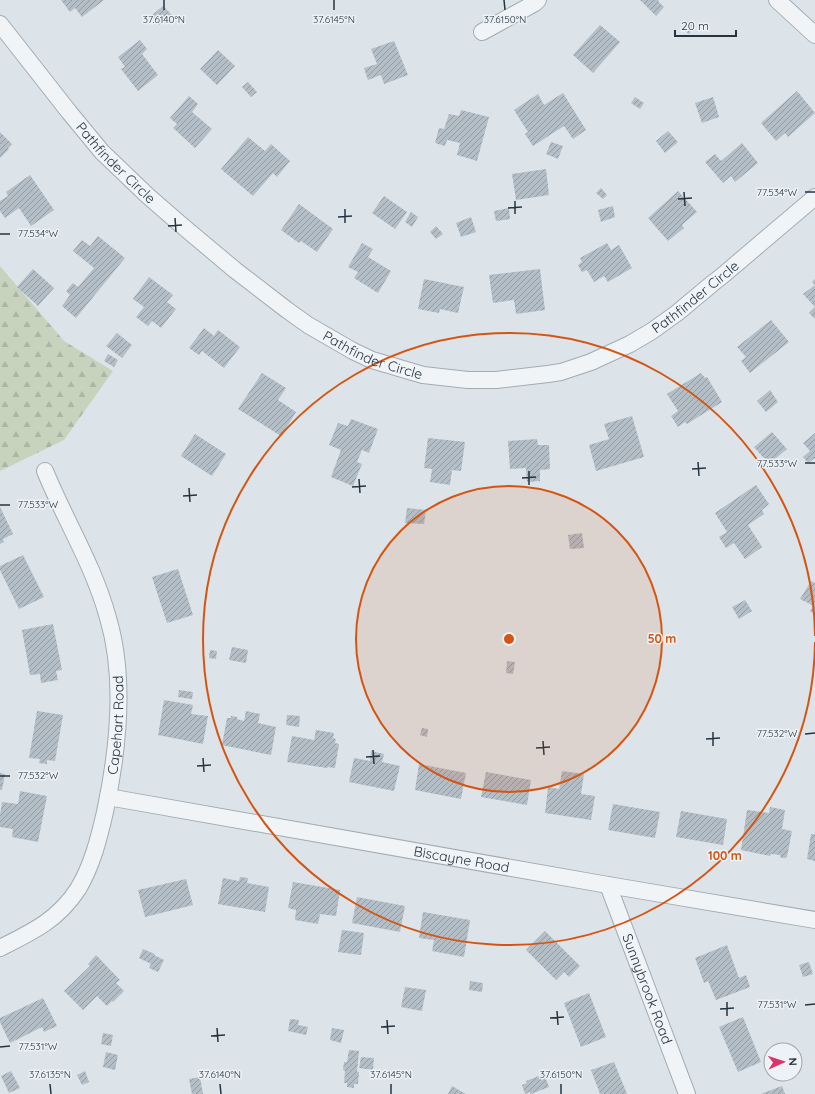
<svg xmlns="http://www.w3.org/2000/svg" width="815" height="1094" font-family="Quicksand,sans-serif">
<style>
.forest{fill:url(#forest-firs)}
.building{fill:url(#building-hatch)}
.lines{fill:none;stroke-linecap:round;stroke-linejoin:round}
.minor-casing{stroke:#a2acb3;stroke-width:18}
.minor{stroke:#f0f4f7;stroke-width:16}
.ticks{fill:none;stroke:#253441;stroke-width:1.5}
.ring{fill:none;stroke:#d45511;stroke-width:2}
.labels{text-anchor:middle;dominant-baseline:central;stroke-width:3;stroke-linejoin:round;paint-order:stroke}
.street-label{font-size:14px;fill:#253441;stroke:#edf2f6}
.ticks-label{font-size:10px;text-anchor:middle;fill:#253441;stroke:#edf2f6;stroke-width:3;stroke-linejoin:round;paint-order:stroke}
.centre{fill:#d45511;stroke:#edf2f6;stroke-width:2}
.ring-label{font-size:12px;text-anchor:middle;font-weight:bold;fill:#d45511;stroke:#edf2f6;stroke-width:3;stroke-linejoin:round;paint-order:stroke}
</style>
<defs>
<pattern id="forest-firs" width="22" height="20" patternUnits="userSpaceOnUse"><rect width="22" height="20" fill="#c7d3bd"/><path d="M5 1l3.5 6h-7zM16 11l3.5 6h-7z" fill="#abb6a4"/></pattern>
<pattern id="building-hatch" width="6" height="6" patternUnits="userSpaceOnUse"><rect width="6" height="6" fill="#b4bec6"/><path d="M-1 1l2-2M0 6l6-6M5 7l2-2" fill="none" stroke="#929ba2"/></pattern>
</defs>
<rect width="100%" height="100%" fill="#dde4e9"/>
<!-- forest -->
<polygon class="forest" points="0,266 64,341 113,371 64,440 0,471"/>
<!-- building -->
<g class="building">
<polygon points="61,0 104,0 82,17 75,8 70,12"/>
<polygon points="640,0 659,0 658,1 664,7 656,16"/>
<polygon points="163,6 172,15 159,25 151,16"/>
<polygon points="688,21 695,27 689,34 682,28"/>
<polygon points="600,25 620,42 593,73 573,55"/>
<polygon points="140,40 147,49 142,54 158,75 138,91 121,69 125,67 118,57"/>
<polygon points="394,41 408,75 384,84 381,75 368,80 364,68 377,64 371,49"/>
<polygon points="218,50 235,66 217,85 200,69"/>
<polygon points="248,82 257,92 251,97 242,87"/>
<polygon points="797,91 815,113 788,137 785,133 776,141 761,123"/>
<polygon points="563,93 586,130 573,139 564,126 533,146 525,134 528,132 514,110 538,94 544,105"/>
<polygon points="189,96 198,104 192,112 212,129 195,148 173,128 177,124 170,118"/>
<polygon points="635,97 644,103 640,109 631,103"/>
<polygon points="713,97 719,117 702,123 695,103"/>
<polygon points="461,110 489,117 477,161 457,155 460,143 447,140 445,146 435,143 439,128 444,129 449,114 459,116"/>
<polygon points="668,131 678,142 665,153 656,141"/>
<polygon points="0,132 12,144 8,148 9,149 0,158"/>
<polygon points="248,137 265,151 271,144 290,161 277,177 273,173 253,196 221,169"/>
<polygon points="551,142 563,146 558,159 546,154"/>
<polygon points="742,143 758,163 735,182 731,176 723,183 705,162 715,154 721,161"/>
<polygon points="546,169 549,195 516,200 512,174"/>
<polygon points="30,175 54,210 31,226 19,208 5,218 0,211 0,201 8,196 6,192"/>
<polygon points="601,188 607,195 603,199 596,193"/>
<polygon points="678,191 697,212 682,225 684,228 668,241 648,218"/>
<polygon points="384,196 407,212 395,229 372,213"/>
<polygon points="299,204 333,229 317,252 301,241 299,243 281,230"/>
<polygon points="613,206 615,217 601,222 598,210"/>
<polygon points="509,208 510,219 496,221 494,211"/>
<polygon points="411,212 418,217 412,227 405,222"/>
<polygon points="471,217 476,232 461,237 456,223"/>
<polygon points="436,226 443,234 436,239 430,232"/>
<polygon points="98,236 125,258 76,318 62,306 70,295 66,291 73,283 78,287 94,268 73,251 82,240 90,246"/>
<polygon points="362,243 373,249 368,257 391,271 378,293 354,278 358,272 348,267"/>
<polygon points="607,243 611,250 619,245 632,268 608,282 604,276 594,282 587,270 582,272 578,265 582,262 580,258"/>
<polygon points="33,269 54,288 38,306 17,287"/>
<polygon points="540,269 545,310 516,314 514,300 493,303 489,275"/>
<polygon points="149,277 173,295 167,302 176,309 161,328 152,321 148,326 136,317 144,307 133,299"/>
<polygon points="424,279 464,287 458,313 440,309 439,313 418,309"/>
<polygon points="815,279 815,319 809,313 815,307 803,294 815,285 812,282"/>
<polygon points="771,320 789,342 750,373 741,361 746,357 737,347"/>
<polygon points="204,328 214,336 218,330 240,347 224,368 202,351 199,355 189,348"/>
<polygon points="117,333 132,345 122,358 106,346"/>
<polygon points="108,354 118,360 114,367 104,361"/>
<polygon points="262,373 286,388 278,400 296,412 281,436 238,409"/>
<polygon points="701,373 705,378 707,377 722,402 687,424 685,422 678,427 671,416 678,411 667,394"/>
<polygon points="770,390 778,402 766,412 757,401"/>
<polygon points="632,416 644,457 596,471 589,445 609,439 604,424"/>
<polygon points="351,419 378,429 369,453 362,450 357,462 362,464 353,486 331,477 341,450 329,445 338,423 348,426"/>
<polygon points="772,432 787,449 769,464 754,447"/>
<polygon points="815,433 815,458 808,463 803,457 810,451 803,443"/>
<polygon points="195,434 226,454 212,476 181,456"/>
<polygon points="428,438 465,442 461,471 452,470 450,485 430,482 432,469 424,468"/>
<polygon points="537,439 538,445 549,445 550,469 540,470 540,481 527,482 526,468 510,469 508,441"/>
<polygon points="756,485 769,504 762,510 764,514 748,525 762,547 745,559 734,543 726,548 719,537 727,532 715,513"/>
<polygon points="0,507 13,534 3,539 4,542 0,544"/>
<polygon points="407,508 426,510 424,524 405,523"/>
<polygon points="582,533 584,548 570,549 568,535"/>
<polygon points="23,555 44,597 19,609 0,570 0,566"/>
<polygon points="178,569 193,615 167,623 152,577"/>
<polygon points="811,581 815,583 815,614 810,611 814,606 800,599"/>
<polygon points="745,600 752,611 739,619 732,607"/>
<polygon points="53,624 62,670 56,671 58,680 41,683 40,674 30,675 22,630"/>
<polygon points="232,647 248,650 246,663 229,660"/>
<polygon points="210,650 217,651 216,659 209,658"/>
<polygon points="507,661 515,662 513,674 506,673"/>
<polygon points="179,690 193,692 192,699 178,697"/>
<polygon points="164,700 193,705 191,714 208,716 203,744 158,735"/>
<polygon points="37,711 63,715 55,761 47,760 47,764 39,763 40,759 29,758"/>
<polygon points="246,711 260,714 258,723 276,727 271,755 222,745 227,718 231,718 231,716 237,717 237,719 244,721"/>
<polygon points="287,715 300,716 299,727 286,725"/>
<polygon points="422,728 428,729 427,737 420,735"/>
<polygon points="316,730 334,733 333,738 336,739 335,743 339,744 335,768 328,767 327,768 287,762 292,736 314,740"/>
<polygon points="371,751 384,754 382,762 400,766 394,791 349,782 354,758 370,761"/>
<polygon points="419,764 466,773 461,799 415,790"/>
<polygon points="562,771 584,774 581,794 595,796 591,820 545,813 548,787 559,789"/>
<polygon points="486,772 531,780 527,805 481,797"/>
<polygon points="0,773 5,774 2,790 0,790"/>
<polygon points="20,791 47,796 38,842 12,837 13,829 0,827 0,815 2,802 18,804"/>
<polygon points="613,804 660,812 655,838 608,830"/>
<polygon points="770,807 785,810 782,829 792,831 787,857 785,858 781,858 780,855 771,854 770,856 741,850 747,810 769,813"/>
<polygon points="681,811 727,819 723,845 676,837"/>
<polygon points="811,834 815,834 815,861 807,859"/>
<polygon points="240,877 248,878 247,883 269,887 265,912 218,904 223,878 239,881"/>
<polygon points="186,879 193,905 145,917 138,890"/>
<polygon points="293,882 340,890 336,916 320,914 318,924 295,920 296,910 288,908"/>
<polygon points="357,897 405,906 400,932 352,923"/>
<polygon points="423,912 470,920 464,957 432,951 434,940 419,938"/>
<polygon points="342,930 364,933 361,955 338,952"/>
<polygon points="545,931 580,966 569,977 564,972 556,980 526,950"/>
<polygon points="727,945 739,978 746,975 750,987 716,1000 708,981 704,983 695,958"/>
<polygon points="143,949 155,954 154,955 164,960 158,972 149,968 151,964 139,958"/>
<polygon points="96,955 120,980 116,983 124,991 113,1002 112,1001 107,1006 97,996 83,1010 64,991 90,966 88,964"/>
<polygon points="809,962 813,974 803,977 799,965"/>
<polygon points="470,981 483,983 482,992 469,990"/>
<polygon points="405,987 426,990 422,1011 401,1007"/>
<polygon points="589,993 606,1037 581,1047 564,1003"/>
<polygon points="43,998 57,1026 44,1032 42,1027 10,1043 0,1022 0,1018"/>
<polygon points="743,1017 761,1062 738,1072 719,1027"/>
<polygon points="290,1019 299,1020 298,1025 308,1027 306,1035 288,1031"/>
<polygon points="332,1028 344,1030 341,1043 330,1040"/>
<polygon points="103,1033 113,1035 111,1046 101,1044"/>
<polygon points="349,1050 359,1051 357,1072 359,1072 358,1084 354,1084 354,1088 347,1087 347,1083 344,1083 345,1071 343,1070 344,1062 347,1062"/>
<polygon points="106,1052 118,1055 115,1070 103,1067"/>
<polygon points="361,1057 374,1058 373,1070 359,1068"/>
<polygon points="614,1062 627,1094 600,1094 591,1070"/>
<polygon points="11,1071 20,1088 9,1093 1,1076"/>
<polygon points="85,1071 89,1082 82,1085 77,1075"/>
<polygon points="544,1074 549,1087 531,1094 530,1094 530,1092 525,1094 522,1085 527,1083 526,1081"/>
<polygon points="200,1077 203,1094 192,1094 189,1079"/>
<polygon points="452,1086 466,1094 448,1094"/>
<polygon points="782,1086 785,1094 761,1094"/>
</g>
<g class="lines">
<!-- minor casing -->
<g class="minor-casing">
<g id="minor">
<polyline points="777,0 815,35"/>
<path id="s1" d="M0,24L69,112L102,152L148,196L179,223L235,270L287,310L308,325L353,351L372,360L423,375L468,380H496L548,374L561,372L591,362L630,344L652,331L677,313L713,283L722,276L815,197"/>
<polyline points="482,32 535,3 538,0"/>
<path id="s2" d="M108,797L608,885L815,920"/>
<path id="s3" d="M608,885L687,1094"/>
<path id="s4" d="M0,948C32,932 58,920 78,889C92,866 99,838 105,812C118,751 126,678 108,618C94,566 65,520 45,471"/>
</g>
</g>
<!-- minor -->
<use href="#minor" class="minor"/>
</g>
<!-- ticks -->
<path class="ticks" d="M164,0V10M334,0V10M504,0L505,10M684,192L685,206M805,192H815M678,199L692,198M515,201V214M508,208L522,207M345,209V223M338,217L352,216M175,218L176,232M168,226L182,225M0,234H10M698,462L699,476M805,463H815M692,469L706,468M529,471V485M522,478L536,477M359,479L360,493M352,487L366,486M189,488L190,502M183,496L197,495M0,505H10M713,732V746M805,734L815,733M706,739L720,738M543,741L544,755M536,748L550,747M373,750L374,764M366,757L380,756M203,758L204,772M197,766L211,765M0,776H10M727,1002V1016M805,1005L815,1004M720,1009L734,1008M557,1011L558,1025M550,1018L564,1017M387,1020L388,1034M381,1027L395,1026M217,1028L218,1042M211,1036L225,1035M0,1047L10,1046M50,1084L51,1094M220,1084L221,1094M391,1084V1094M561,1084V1094"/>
<!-- distance rings -->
<circle cx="509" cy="639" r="153" fill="#d45511" fill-opacity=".12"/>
<g class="ring">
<circle cx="509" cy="639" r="153"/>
<path d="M815 642A306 306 0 1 1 815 636"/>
</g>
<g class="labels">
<!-- street labels -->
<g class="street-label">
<text stroke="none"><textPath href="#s1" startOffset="181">Pathfinder Circle</textPath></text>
<text stroke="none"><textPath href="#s1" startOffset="853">Pathfinder Circle</textPath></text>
<text stroke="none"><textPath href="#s1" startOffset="505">Pathfinder Circle</textPath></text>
<text stroke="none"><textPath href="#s4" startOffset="269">Capehart Road</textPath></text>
<text stroke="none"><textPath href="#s2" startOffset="359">Biscayne Road</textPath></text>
<text stroke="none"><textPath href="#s3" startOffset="111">Sunnybrook Road</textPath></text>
</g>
</g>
<g class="ticks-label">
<text x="164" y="23">37.6140°N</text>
<text x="334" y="23">37.6145°N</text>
<text x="505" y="23">37.6150°N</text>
<text x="777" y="196">77.534°W</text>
<text x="38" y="237">77.534°W</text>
<text x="777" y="467">77.533°W</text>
<text x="38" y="508">77.533°W</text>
<text x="777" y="737">77.532°W</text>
<text x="38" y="779">77.532°W</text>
<text x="777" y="1008">77.531°W</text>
<text x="38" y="1050">77.531°W</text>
<text x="50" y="1078">37.6135°N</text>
<text x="220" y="1078">37.6140°N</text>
<text x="391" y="1078">37.6145°N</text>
<text x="561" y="1078">37.6150°N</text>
</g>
<circle cx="509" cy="639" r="6" class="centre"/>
<g class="ring-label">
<text x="662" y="643">50 m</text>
<text x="725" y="860">100 m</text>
</g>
<!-- north arrow -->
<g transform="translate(783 1062) rotate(87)"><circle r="19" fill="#edf2f6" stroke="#9da6ae"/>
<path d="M0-3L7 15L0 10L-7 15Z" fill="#dc346a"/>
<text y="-6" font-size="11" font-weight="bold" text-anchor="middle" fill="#253441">N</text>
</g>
<!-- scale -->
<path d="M675 30v6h61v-6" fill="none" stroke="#253441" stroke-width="2"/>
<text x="681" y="30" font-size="12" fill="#253441" stroke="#edf2f6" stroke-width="3" paint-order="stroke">20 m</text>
</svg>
